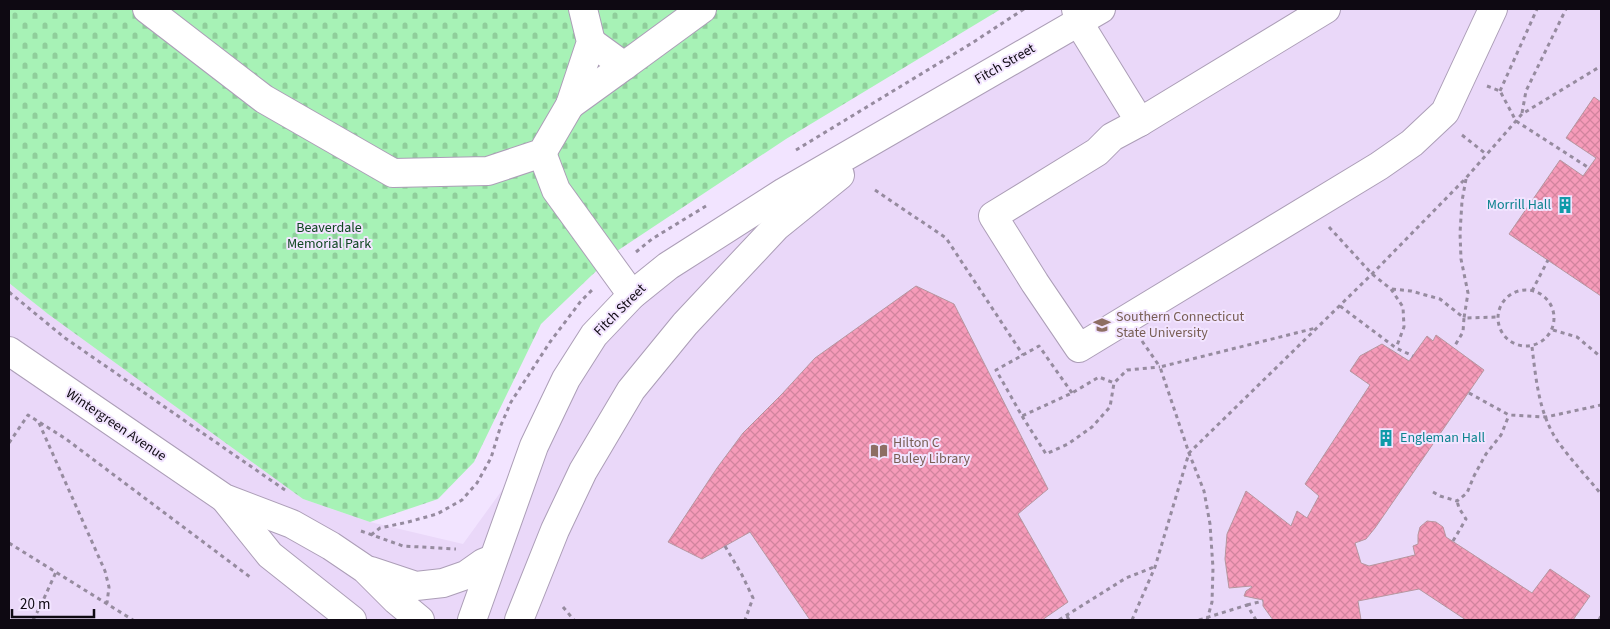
<svg xmlns="http://www.w3.org/2000/svg" width="1610" height="629" font-family="'Source Sans 3',sans-serif">
<style>
.built{fill:#ead8f9}
.cemetery{fill:url(#cemetery-stones)}
.building{fill:url(#building-cross-hatch);stroke:#b6969f}
.lines{fill:none;stroke-linecap:round;stroke-linejoin:round}
.minor-casing{stroke:#ac9eb7;stroke-width:30}
.major-casing{stroke:#ac9eb7;stroke-width:30}
.path{stroke:#968b9f;stroke-width:3;stroke-dasharray:4 4;stroke-linecap:butt}
.minor{stroke:#fff;stroke-width:28}
.major{stroke:#fff;stroke-width:28}
.labels{text-anchor:middle;dominant-baseline:central;stroke-width:4;stroke-linejoin:round;paint-order:stroke}
.street-label{font-size:14px;fill:#0e0912;stroke:#f2e4ff}
.culture-label{font-size:14px;fill:#0d838f;stroke:#f2e4ff;text-anchor:end}
.park-label{font-size:14px;fill:#0f4721;stroke:#f2e4ff}
.education-label{font-size:14px;fill:#785e54;stroke:#f2e4ff;text-anchor:start}
</style>
<defs>
<pattern id="cemetery-stones" width="16" height="16" patternUnits="userSpaceOnUse" patternTransform="scale(1.25)"><rect width="16" height="16" fill="#a7f2b6"/><path d="M2 7V4a2 2 0 0 1 4 0v3zM10 15v-3a2 2 0 0 1 4 0v3z" fill="#8fce9b"/></pattern>
<pattern id="building-cross-hatch" width="8" height="8" patternUnits="userSpaceOnUse" patternTransform="scale(1.25)"><rect width="8" height="8" fill="#f69bb9"/><path d="M0 0l8 8M0 8l8-8" fill="none" stroke="#d2849e"/></pattern>
</defs>
<rect width="100%" height="100%" fill="#f2e4ff"/>
<!-- built -->
<polygon class="built" points="1101,9 1601,9 1601,620 9,620 9,283 48,314 303,499 370,522 463,544 534,446 632,295"/>
<!-- cemetery -->
<polygon class="cemetery" points="9,9 1001,9 786,139 617,251 541,324 474,462 438,499 370,522 303,499 48,314 9,283"/>
<!-- building -->
<g class="building">
<polygon points="1594,97 1601,102 1601,296 1509,234 1560,160 1583,176 1596,158 1566,138"/>
<polygon points="916,286 954,304 1048,489 1018,514 1068,602 1042,620 810,620 750,532 702,559 668,542 717,468 743,433 782,394 815,358"/>
<polygon points="1436,335 1484,370 1375,528 1366,539 1355,543 1361,563 1369,566 1415,555 1413,546 1418,544 1418,535 1420,527 1427,521 1436,522 1443,527 1446,537 1532,593 1550,569 1590,596 1573,620 1466,620 1419,589 1358,601 1361,620 1273,620 1263,606 1263,600 1244,596 1246,591 1252,587 1251,586 1229,588 1225,559 1227,534 1246,491 1291,526 1297,511 1307,518 1319,496 1305,484 1370,385 1350,371 1360,356 1382,344 1409,361 1427,336 1433,341"/>
</g>
<g class="lines">
<!-- minor casing -->
<g class="minor-casing">
<g id="minor">
<polyline points="147,9 264,99 393,173 488,171 542,153 570,105 591,42 583,9"/>
<polyline points="1076,9 1079,23 1140,122"/>
<polyline points="1326,9 1140,122 1112,137 1097,152 993,216 1035,283 1079,348 1379,166 1412,143 1445,112 1493,9"/>
<polyline points="591,42 624,66 702,9"/>
<polyline points="570,105 624,66"/>
<polyline points="542,153 556,190 632,295"/>
<polyline points="9,351 224,498 292,524 331,546 365,569 396,600 420,620"/>
<polyline points="225,499 270,555 352,620"/>
<polyline points="371,571 416,586 443,583 466,575 483,563 493,559"/>
</g>
</g>
<!-- major casing -->
<g class="major-casing">
<g id="major">
<polyline points="472,620 534,446 566,379 594,335 632,295 668,266 784,192 1101,9"/>
<polyline points="519,620 555,530 583,471 631,390 685,324 777,226 840,175"/>
</g>
</g>
<!-- path -->
<g class="path">
<polyline points="1487,86 1500,91 1516,121 1589,168"/>
<polyline points="1500,91 1537,9"/>
<polyline points="1522,113 1526,91 1566,9"/>
<polyline points="1462,135 1486,154"/>
<polyline points="796,150 972,43 1024,9"/>
<polyline points="1466,179 1462,201 1460,233 1461,259 1468,293 1464,318 1498,317"/>
<polyline points="875,190 946,238 1023,355"/>
<polyline points="1329,227 1372,274 1391,289 1403,307 1404,327 1396,348"/>
<polyline points="636,252 652,239 706,206"/>
<polyline points="1392,289 1411,291 1440,299 1464,318 1463,332 1454,347"/>
<circle cx="1526" cy="318" r="28"/>
<polyline points="1532,291 1548,260"/>
<polyline points="9,292 65,338 285,490"/>
<polyline points="1340,306 1396,348 1413,356"/>
<polyline points="1553,330 1577,337 1601,357"/>
<polyline points="1142,341 1160,367"/>
<path d="M1532,347C1536,379 1539,416 1559,443C1572,461 1587,477 1601,494"/>
<polyline points="1072,393 1039,346 996,370 1022,416 1072,393 1099,377 1114,383"/>
<polyline points="1469,393 1509,415 1546,417 1601,405"/>
<polyline points="1022,416 1046,454 1068,444 1092,427 1110,407 1114,383 1127,370 1160,367"/>
<polyline points="39,423 105,571 109,587 107,603"/>
<polyline points="9,443 28,415 66,439 250,577"/>
<polyline points="1433,492 1440,496 1457,501 1467,493 1474,476 1486,454 1501,435 1509,415"/>
<polyline points="361,531 403,546 456,549"/>
<polyline points="371,535 380,528 408,522 437,514 462,500 477,483 491,458 501,425 511,402 550,342 581,301 593,289"/>
<polyline points="1453,541 1466,519 1459,508 1457,501"/>
<polyline points="9,543 133,620"/>
<polyline points="725,546 742,575 753,598 745,620"/>
<polyline points="1247,605 1263,601"/>
<polyline points="563,607 574,620"/>
<polyline points="1067,616 1069,620"/>
<polyline points="33,620 41,605 56,572"/>
<polyline points="1059,620 1126,578 1154,567"/>
<polyline points="1132,620 1155,567 1189,453 1372,274 1466,178 1522,114 1601,66"/>
<polyline points="1199,620 1247,605 1256,620"/>
<polyline points="1207,620 1212,602 1213,568 1210,524 1204,491 1189,453 1160,367 1316,328"/>
<polyline points="1599,620 1601,616"/>
</g>
<!-- minor -->
<use href="#minor" class="minor"/>
<!-- major -->
<use href="#major" class="major"/>
</g>
<!-- icons -->
<defs>
<g id="building-bare" transform="scale(1.35)"><path d="M-4-6H4V6H1V3H-1V6H-4ZM-2.5-4.3h1.7v1.8h-1.7ZM.8-4.3h1.7v1.8H.8ZM-2.5-1h1.7V.8h-1.7ZM.8-1h1.7V.8H.8Z" fill="#0f9aa8" stroke="#f2e4ff" stroke-width="2.5" paint-order="stroke"/></g>
<g id="university-bare" transform="scale(1.35)"><path d="M0-5L7-2L0 1L-7-2ZM-4 1L0 2.5L4 1V4Q0 6-4 4Z" fill="#8d6e63" stroke="#f2e4ff" stroke-width="2.5" paint-order="stroke"/></g>
<g id="library-bare" transform="scale(1.35)"><path d="M-6-4Q-3-5.5-.7-3.5V5Q-3 3-6 4ZM6-4Q3-5.5 .7-3.5V5Q3 3 6 4Z" fill="#8d6e63" stroke="#f2e4ff" stroke-width="2.5" paint-order="stroke"/></g>
</defs>
<g fill-rule="evenodd">
<use href="#building-bare" x="1565" y="205"/>
<use href="#university-bare" x="1102" y="325"/>
<use href="#building-bare" x="1386" y="438"/>
<use href="#library-bare" x="879" y="451"/>
</g>
<g class="labels">
<!-- street labels -->
<g class="street-label">
<text transform="translate(1005 64) rotate(-30)">Fitch Street</text>
<text transform="translate(620 310) rotate(-45)">Fitch Street</text>
<text transform="translate(116 425) rotate(34)">Wintergreen Avenue</text>
</g>
<!-- culture labels -->
<g class="culture-label">
<text x="1551" y="205">Morrill Hall</text>
<text x="1400" y="438" text-anchor="start">Engleman Hall</text>
</g>
<!-- park labels -->
<g class="park-label">
<text x="329" y="228">Beaverdale<tspan x="329" dy="16">Memorial Park</tspan></text>
</g>
<!-- education labels -->
<g class="education-label">
<text x="1116" y="317">Southern Connecticut<tspan x="1116" dy="16">State University</tspan></text>
<text x="893" y="443">Hilton C<tspan x="893" dy="16">Buley Library</tspan></text>
</g>
</g>
<!-- border -->
<rect width="1610" height="629" fill="none" stroke="#0e0912" stroke-width="20"/>
<!-- scale -->
<path d="M12 609v8h82v-8" fill="none" stroke="#0e0912" stroke-width="2.5"/>
<text x="20" y="609" font-size="15" fill="#0e0912" stroke="#f2e4ff" stroke-width="4" paint-order="stroke">20 m</text>
</svg>
